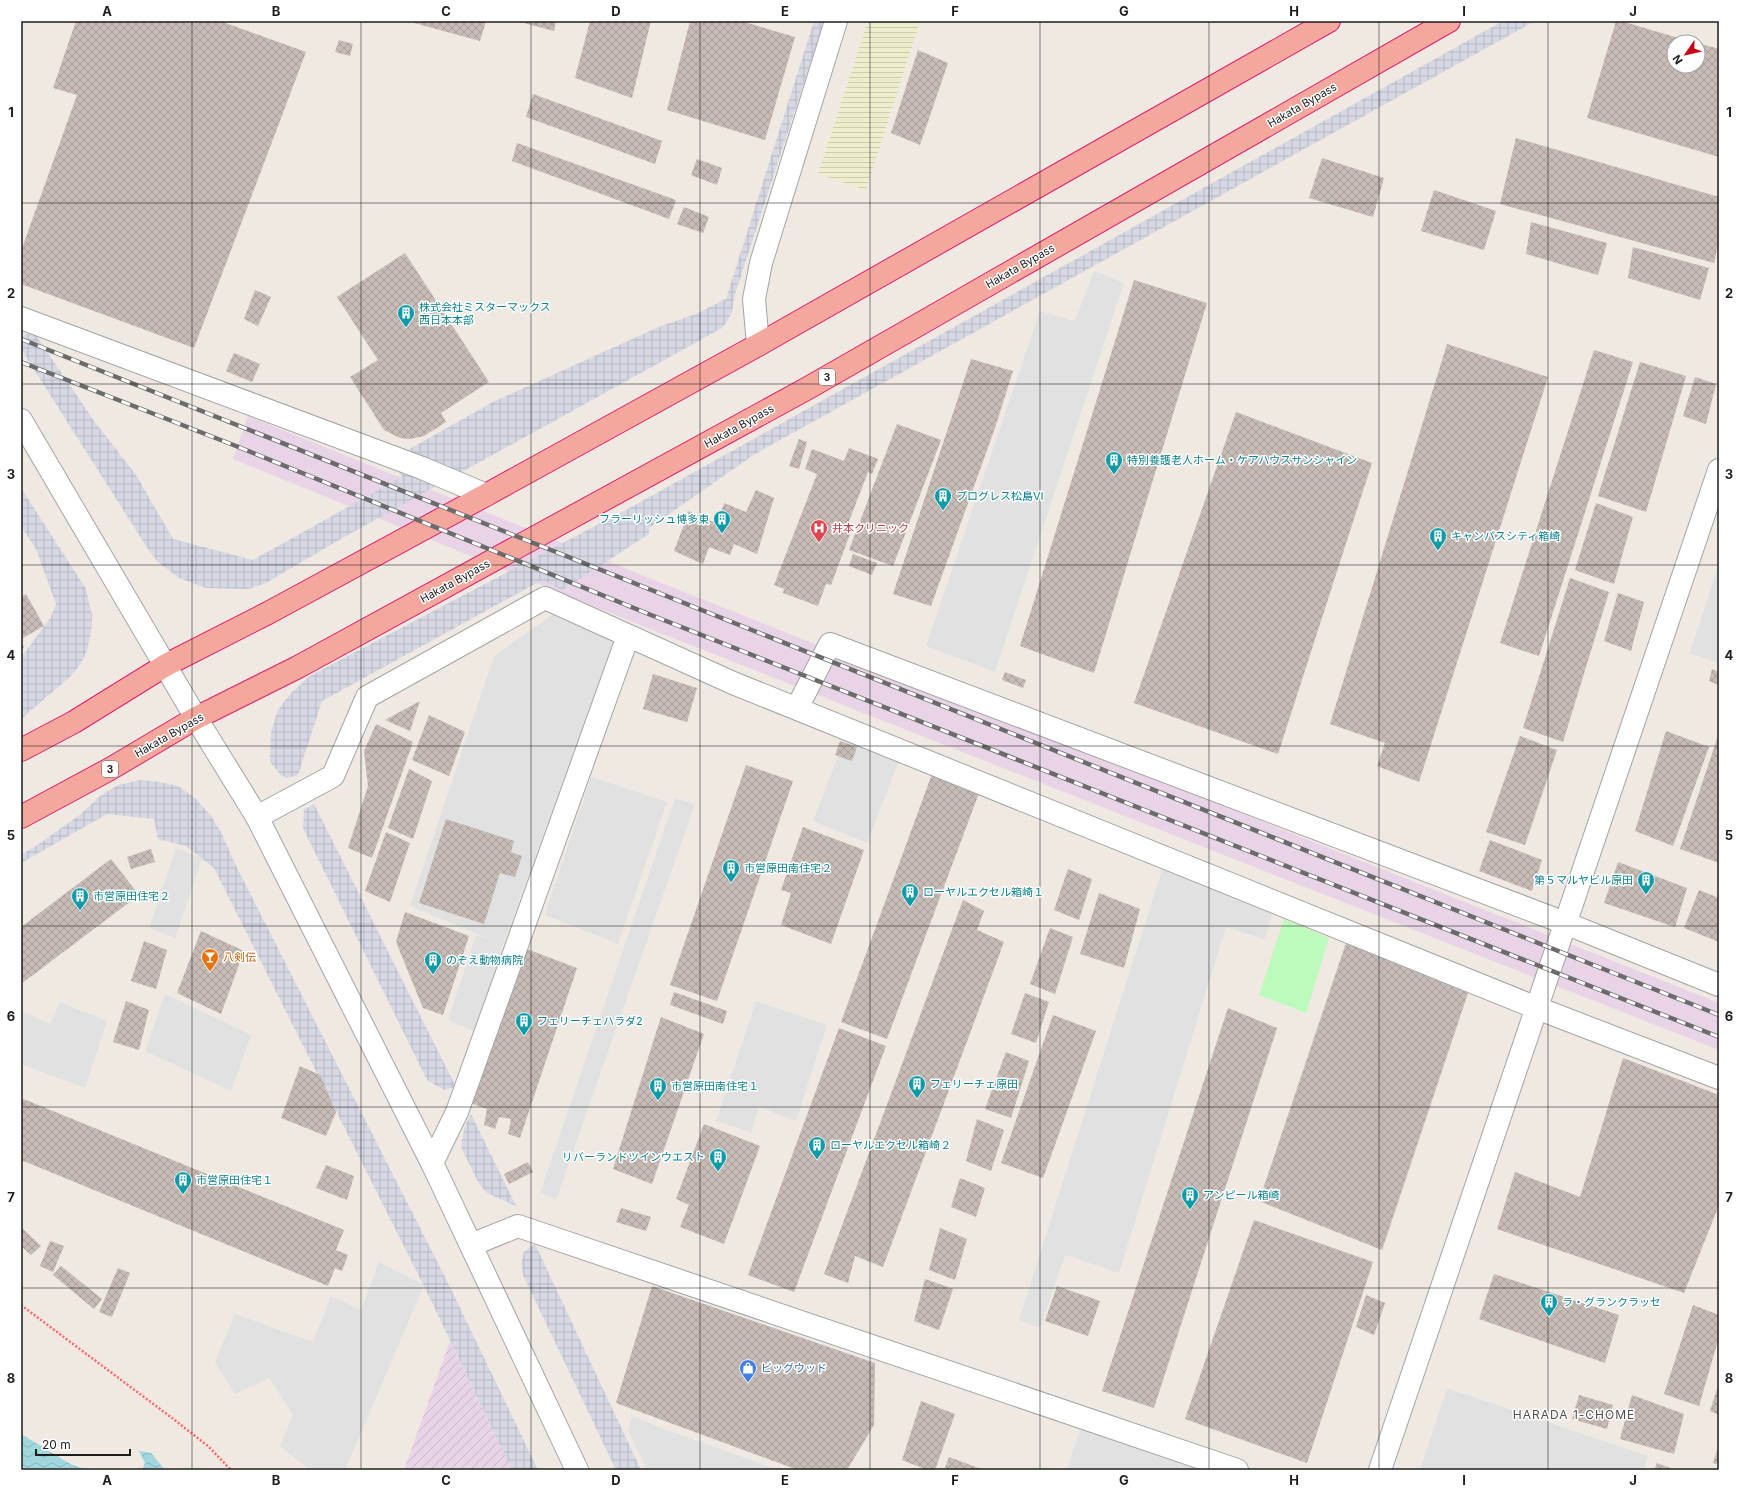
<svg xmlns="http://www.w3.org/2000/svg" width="1740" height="1491" font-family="Inter,'Noto Sans JP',sans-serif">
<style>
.industrial{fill:url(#industrial-furrows)}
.railway{fill:#e8d4e6}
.farmland{fill:url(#farmland-rules)}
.park{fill:#bdfbbc}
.parking{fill:#e1e1e1}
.plaza{fill:url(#plaza-grid)}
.water{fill:url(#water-waves)}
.building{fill:url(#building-cross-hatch)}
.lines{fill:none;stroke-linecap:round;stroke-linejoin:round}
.minor-casing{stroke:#a4a4a4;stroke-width:24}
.tertiary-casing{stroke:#a4a4a4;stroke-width:24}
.trunk-casing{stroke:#df1d71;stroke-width:24}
.path{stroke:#ff6563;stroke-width:2.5;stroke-dasharray:2 2;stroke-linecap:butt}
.minor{stroke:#fff;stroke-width:22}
.tertiary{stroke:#fff;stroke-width:22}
.trunk{stroke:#f4a79c;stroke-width:22}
.rail-casing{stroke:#6b6b6b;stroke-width:4.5}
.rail{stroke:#fff;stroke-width:3;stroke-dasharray:9;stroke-linecap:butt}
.grid{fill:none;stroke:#1d1d1d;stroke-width:1;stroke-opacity:0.55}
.labels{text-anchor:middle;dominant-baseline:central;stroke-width:3;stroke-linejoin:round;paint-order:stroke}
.shield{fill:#fff;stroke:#616161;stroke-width:1}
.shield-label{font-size:10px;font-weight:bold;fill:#1d1d1d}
.street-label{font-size:11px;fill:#1d1d1d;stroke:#fff}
.culture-label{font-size:11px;fill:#0d838f;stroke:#fff;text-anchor:start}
.health-label{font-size:11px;fill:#be3a42;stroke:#fff;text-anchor:start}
.food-label{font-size:11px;fill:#c56008;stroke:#fff;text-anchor:start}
.shop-label{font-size:11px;fill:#366cbe;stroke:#fff;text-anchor:start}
.neighbourhood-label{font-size:12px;letter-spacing:1px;fill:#505050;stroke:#fff}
.neatline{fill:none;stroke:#1d1d1d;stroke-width:1.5}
.grid-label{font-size:13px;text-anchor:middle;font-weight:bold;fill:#1d1d1d}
</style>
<defs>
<pattern id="industrial-furrows" width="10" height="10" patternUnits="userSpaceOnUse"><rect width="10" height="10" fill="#e8d4e6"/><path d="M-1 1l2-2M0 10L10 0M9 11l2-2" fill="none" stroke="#c7b6c5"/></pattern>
<pattern id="farmland-rules" width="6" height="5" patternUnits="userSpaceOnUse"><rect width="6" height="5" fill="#efeecc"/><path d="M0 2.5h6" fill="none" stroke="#ccccaf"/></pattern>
<pattern id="plaza-grid" width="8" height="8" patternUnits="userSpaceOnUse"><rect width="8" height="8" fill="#d6d8e4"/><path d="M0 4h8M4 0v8" fill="none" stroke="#b7b9c3"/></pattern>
<pattern id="water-waves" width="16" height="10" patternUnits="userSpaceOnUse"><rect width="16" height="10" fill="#a0d6de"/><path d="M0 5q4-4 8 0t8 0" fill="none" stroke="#89b7be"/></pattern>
<pattern id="building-cross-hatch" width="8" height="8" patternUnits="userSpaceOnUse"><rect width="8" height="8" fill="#c7bbb5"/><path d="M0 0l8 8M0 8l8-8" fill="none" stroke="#aaa09b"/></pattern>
</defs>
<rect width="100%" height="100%" fill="#efe9e2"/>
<!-- industrial -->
<polygon class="industrial" points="450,1341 512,1470 404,1470"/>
<!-- railway -->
<polygon class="railway" points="248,416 664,584 1719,1003 1719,1050 645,627 233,459"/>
<!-- farmland -->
<polygon class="farmland" points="868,21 920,21 866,190 818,174"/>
<!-- park -->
<polygon class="park" points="1284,919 1329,938 1306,1013 1259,995"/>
<!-- parking -->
<g class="parking">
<polygon points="1094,271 1124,283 995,672 926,646 1040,311 1075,321"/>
<polygon points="1719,563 1719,663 1690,653"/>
<polygon points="552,615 614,642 503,944 476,1032 448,1020 476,935 495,941 410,906 494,656"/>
<polygon points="846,736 901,756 867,843 813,821"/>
<polygon points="591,777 667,802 618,944 545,915"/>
<polygon points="675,798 695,804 556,1200 540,1193"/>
<polygon points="176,848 202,858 175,938 149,928"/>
<polygon points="1163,867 1273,911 1265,940 1226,927 1119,1273 1065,1255 1040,1328 1019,1320"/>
<polygon points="165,994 251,1035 231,1091 145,1051"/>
<polygon points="756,1001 827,1025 796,1121 759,1107 751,1132 716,1121"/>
<polygon points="60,1002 107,1021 85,1088 21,1064 21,1011 50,1024"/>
<polygon points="379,1262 424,1285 345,1470 310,1470 280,1446 293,1415 269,1378 235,1394 215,1362 235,1314 313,1342 331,1296 361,1310"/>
<polygon points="1447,1388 1648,1456 1644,1470 1420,1470"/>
<polygon points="632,1416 659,1427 779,1470 647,1470 628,1431"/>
<polygon points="1081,1426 1208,1470 1067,1470"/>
</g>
<!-- plaza -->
<g class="plaza">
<polygon points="814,21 824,21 735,294 732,311 728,320 722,328 346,536 264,584 248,589 206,588 179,578 158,562 150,552 21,349 21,341 25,334 35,334 94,421 136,475 173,539 253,560 402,477 390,460 493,402 661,326 696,314 726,299"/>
<polygon points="1503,21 1535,21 755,454 649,528 649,534 562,590 542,580 322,701 298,775 286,778 280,774 270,762 271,732 278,710 290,694 310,676 637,504"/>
<polygon points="21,488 86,589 92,615 91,633 87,651 81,663 71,676 21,719 21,656 24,654 51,617 56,604 36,549 21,526"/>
<polygon points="140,780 160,782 178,786 196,799 211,816 222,834 235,864 447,1281 538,1470 512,1470 426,1290 214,868 186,846 158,839 154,819 107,814 21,863 21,855 39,844 81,814 99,797 118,785"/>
<polygon points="314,804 456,1087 444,1090 427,1080 303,828 304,810"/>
<polygon points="471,1114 516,1206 487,1193 478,1182 461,1147 464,1129"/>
<polygon points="535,1244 641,1470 616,1470 523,1275 521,1263 524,1252"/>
</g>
<!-- water -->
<g class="water">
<polygon points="21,1434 72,1465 89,1470 21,1470"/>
<polygon points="139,1451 151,1453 165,1470 142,1470 145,1463"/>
</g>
<!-- building -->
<g class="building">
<polygon points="76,21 220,21 306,52 194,348 21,284 21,251 77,95 53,88"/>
<polygon points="407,21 486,21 480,41"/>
<polygon points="516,21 556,21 554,31"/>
<polygon points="590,21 651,21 632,98 575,78"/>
<polygon points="690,21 741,21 795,37 765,140 667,110"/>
<polygon points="1616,21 1621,21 1692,42 1674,42 1674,66 1698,66 1698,43 1719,49 1719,157 1587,118"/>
<polygon points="339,40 353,44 350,56 335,52"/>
<polygon points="918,50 948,63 920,145 891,133"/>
<polygon points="533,94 662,141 655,164 526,117"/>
<polygon points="1516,138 1719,197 1719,240 1714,263 1500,204"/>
<polygon points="517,143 676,200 669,219 512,161"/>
<polygon points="1322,158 1384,178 1373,217 1309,198"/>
<polygon points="697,159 722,168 717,185 691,175"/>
<polygon points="1434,190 1496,211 1484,250 1421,231"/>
<polygon points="684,207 709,217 703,233 677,224"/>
<polygon points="1531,222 1607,243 1598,275 1526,254"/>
<polygon points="1633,247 1709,268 1700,300 1628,278"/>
<polygon points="405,253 489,382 441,413 446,422 424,436 410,439 400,438 384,430 350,377 378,360 337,297"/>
<polygon points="1134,280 1207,303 1094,673 1020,646"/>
<polygon points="255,290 271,297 258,326 244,319"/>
<polygon points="1447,344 1548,377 1419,782 1377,766 1385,743 1330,724"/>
<polygon points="1594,350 1633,362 1539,656 1500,643"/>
<polygon points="234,353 260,364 252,382 226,371"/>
<polygon points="971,359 1013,371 995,428 931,606 893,594"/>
<polygon points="1640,362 1686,376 1646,512 1598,496"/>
<polygon points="1695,377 1716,384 1706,424 1683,416"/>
<polygon points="1236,412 1372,463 1278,754 1134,703"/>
<polygon points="897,424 941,440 893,566 849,550"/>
<polygon points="799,439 807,442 799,469 789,466"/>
<polygon points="849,448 878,459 872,474 868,472 848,524 853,526 831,585 826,584 818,606 783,593 784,589 774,585 817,474 805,469 812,449 844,461"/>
<polygon points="756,490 774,498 757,554 734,544 730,555 709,547 703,564 674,551 689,511 718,524 724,503 746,512"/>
<polygon points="1596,503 1633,517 1614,584 1575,570"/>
<polygon points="853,554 877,563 872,575 849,566"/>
<polygon points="1570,578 1609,592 1563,742 1523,728"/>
<polygon points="1618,593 1644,602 1631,651 1604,641"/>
<polygon points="26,594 44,626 21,639 21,597"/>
<polygon points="21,641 24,647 21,651"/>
<polygon points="1712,669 1719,672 1719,685 1709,681"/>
<polygon points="1005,672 1026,680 1023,688 1002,680"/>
<polygon points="653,674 697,688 687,722 643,709"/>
<polygon points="420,701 410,731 385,720"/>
<polygon points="429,715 465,732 449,776 412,760"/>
<polygon points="376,724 413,742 372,858 348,848 368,786 364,751"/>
<polygon points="1666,731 1709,747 1673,846 1635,831"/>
<polygon points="1719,733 1719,863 1680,849"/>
<polygon points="1520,736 1557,750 1525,845 1486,832"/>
<polygon points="840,741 857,747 852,761 835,755"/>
<polygon points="746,765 793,781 717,1001 670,985"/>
<polygon points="409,769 432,781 413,839 388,828"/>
<polygon points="932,774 979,793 887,1039 841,1022"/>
<polygon points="446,819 514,841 511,852 522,856 515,877 500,873 484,924 419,903"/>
<polygon points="803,827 864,850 831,944 781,925 791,893 781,890"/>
<polygon points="386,832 410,843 390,902 365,891"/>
<polygon points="1490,840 1542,860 1532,891 1479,871"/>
<polygon points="151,849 155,862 131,869 127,857"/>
<polygon points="111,859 139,895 21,984 21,927"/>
<polygon points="1618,862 1687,888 1675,927 1604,903"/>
<polygon points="1068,869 1092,879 1079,920 1054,910"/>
<polygon points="1699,890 1719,898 1719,942 1684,928"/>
<polygon points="1099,893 1140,909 1124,968 1080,954"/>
<polygon points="963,900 984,911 977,930 1004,942 883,1267 855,1256 848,1283 824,1274"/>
<polygon points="405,912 469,936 443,1015 423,1008 396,942"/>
<polygon points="1050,928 1073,937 1055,994 1030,984"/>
<polygon points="201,931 244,951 221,1014 177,993"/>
<polygon points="144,941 167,950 156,989 131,981"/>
<polygon points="1346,943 1468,993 1382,1250 1259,1201"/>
<polygon points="524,948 577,968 520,1138 508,1134 511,1119 499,1117 495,1129 484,1125 487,1109 470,1103"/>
<polygon points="674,992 727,1011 723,1024 670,1005"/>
<polygon points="1025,993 1049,1002 1036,1043 1011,1034"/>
<polygon points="126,1001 149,1010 139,1050 113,1042"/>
<polygon points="1228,1008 1277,1028 1154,1408 1102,1391"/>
<polygon points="1053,1015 1096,1031 1043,1178 1001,1163"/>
<polygon points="661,1017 704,1034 652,1184 613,1169"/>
<polygon points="839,1028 886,1046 794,1292 748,1275"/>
<polygon points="1006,1052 1029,1061 1011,1118 985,1109"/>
<polygon points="1623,1058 1719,1095 1719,1205 1684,1293 1497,1229 1515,1172 1580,1197"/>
<polygon points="300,1066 320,1075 336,1112 326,1136 281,1118"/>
<polygon points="21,1098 344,1230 336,1250 348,1255 342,1271 335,1268 328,1286 21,1160"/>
<polygon points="977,1119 1004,1130 991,1171 966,1161"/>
<polygon points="704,1124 760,1146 724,1244 680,1227 689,1205 676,1199"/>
<polygon points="528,1162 533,1172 509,1184 504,1174"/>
<polygon points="326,1165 354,1176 347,1200 316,1188"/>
<polygon points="960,1178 985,1188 976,1217 951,1207"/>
<polygon points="621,1208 651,1217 646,1231 616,1222"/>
<polygon points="1254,1220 1373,1262 1307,1463 1185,1419"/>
<polygon points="21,1227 41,1246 31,1255 21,1246"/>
<polygon points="940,1228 967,1239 955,1280 929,1270"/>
<polygon points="50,1241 64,1246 53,1272 40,1266"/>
<polygon points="61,1266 102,1299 94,1309 53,1275"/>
<polygon points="118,1268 130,1273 112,1317 99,1312"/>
<polygon points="1494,1274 1619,1315 1605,1363 1479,1319"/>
<polygon points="925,1279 953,1289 939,1330 914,1321"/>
<polygon points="652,1286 875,1363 874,1425 847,1470 798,1470 616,1403"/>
<polygon points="1057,1286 1100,1301 1088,1336 1045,1321"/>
<polygon points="1366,1295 1385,1303 1374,1335 1356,1327"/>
<polygon points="1693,1305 1719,1315 1719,1337 1699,1406 1664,1394"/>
<polygon points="1719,1383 1719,1415 1710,1411"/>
<polygon points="1579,1395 1613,1405 1607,1429 1572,1419"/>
<polygon points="1632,1395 1684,1414 1674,1454 1620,1439"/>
<polygon points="921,1401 955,1414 935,1470 927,1470 902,1460"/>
<polygon points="1719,1444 1719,1465 1713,1463"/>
<polygon points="949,1457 984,1470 944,1470"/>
<polygon points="1657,1463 1675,1470 1654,1470"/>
</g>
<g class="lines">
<!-- minor casing -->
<g class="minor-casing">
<g id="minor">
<polyline points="758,345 754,299 761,263 836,21"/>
<polyline points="797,708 830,644 1565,923 1719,985"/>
<polyline points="257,817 333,776 367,697 545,598 733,683 1537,1008 1719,1078"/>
<polyline points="432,1163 457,1112 628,636"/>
<polyline points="471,1245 518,1226 1237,1470"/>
</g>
</g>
<!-- tertiary casing -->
<g class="tertiary-casing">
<g id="tertiary">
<polyline points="21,318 422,468 486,495"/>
<polyline points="21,420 196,718 257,817 432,1163 577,1470"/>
<polyline points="1380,1470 1719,470"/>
</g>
</g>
<!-- trunk casing -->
<g class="trunk-casing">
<g id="trunk">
<polyline points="21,750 74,722 166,665 268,613 486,495 758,345 1329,21"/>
<polyline points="21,817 110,769 196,718 298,667 808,388 1449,21"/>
</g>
</g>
<!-- path -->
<polyline class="path" points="21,1305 172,1418 208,1446 231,1470"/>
<!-- minor -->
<use href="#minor" class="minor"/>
<!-- tertiary -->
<use href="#tertiary" class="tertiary"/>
<!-- trunk -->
<use href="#trunk" class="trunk"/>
<!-- rail casing -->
<g class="rail-casing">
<g id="rail">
<polyline points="21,339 1719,1015"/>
<polyline points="21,362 236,446 651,615 1719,1037"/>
</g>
</g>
<!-- rail -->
<use href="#rail" class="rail"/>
</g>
<!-- grid -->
<path class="grid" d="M192,21V1470M361,21V1470M531,21V1470M700,21V1470M870,21V1470M1040,21V1470M1209,21V1470M1379,21V1470M1548,21V1470M21,203H1719M21,384H1719M21,565H1719M21,746H1719M21,926H1719M21,1107H1719M21,1288H1719"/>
<!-- icons -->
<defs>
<g id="building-pin" transform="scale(0.9)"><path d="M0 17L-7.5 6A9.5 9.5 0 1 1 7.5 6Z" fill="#0f9aa8" stroke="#fff"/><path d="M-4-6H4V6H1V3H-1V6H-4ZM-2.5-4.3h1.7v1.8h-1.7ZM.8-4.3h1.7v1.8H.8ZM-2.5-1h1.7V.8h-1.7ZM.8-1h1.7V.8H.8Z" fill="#fff"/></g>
<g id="hospital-pin" transform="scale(0.9)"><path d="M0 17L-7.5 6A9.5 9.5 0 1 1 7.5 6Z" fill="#e0444e" stroke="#fff"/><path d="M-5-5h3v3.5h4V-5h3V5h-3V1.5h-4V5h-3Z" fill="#fff"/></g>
<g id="bar-pin" transform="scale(0.9)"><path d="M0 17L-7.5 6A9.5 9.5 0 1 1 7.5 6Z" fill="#e8710a" stroke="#fff"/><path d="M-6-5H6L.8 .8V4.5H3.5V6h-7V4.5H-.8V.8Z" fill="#fff"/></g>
<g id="shop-pin" transform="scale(0.9)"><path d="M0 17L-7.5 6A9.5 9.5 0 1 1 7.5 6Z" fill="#3f7fe0" stroke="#fff"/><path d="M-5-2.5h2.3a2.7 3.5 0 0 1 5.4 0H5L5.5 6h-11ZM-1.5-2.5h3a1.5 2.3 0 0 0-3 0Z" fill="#fff"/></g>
</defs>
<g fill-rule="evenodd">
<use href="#building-pin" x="406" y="313"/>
<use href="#building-pin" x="1114" y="460"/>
<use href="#building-pin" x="943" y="496"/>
<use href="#building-pin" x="722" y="519"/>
<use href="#hospital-pin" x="819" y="528"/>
<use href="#building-pin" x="1438" y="536"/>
<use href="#building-pin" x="731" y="868"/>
<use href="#building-pin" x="1646" y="880"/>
<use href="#building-pin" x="910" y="892"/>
<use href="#building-pin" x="80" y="896"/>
<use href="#bar-pin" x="210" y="957"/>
<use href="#building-pin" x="433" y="960"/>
<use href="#building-pin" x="524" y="1021"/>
<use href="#building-pin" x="917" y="1084"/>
<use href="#building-pin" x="658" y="1086"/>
<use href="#building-pin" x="817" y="1145"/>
<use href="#building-pin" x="718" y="1157"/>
<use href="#building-pin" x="183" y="1180"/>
<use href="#building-pin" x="1190" y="1195"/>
<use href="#building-pin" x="1549" y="1302"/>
<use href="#shop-pin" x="748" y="1368"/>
</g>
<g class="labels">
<!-- shield labels -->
<g class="shield">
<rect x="819" y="369" width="16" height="16" rx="3"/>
<rect x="102" y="761" width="16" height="16" rx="3"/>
</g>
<g class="shield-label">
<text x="827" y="377">3</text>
<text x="110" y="769">3</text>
</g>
<!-- street labels -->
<g class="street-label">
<text transform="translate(1302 105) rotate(-30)">Hakata Bypass</text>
<text transform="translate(1020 266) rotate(-30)">Hakata Bypass</text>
<text transform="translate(739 426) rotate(-29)">Hakata Bypass</text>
<text transform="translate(455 581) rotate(-29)">Hakata Bypass</text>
<text transform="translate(169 735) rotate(-30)">Hakata Bypass</text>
</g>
<!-- culture labels -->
<g class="culture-label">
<text x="419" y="307">株式会社ミスターマックス<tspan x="419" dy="13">西日本本部</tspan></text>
<text x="1127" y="460">特別養護老人ホーム・ケアハウスサンシャイン</text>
<text x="956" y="496">プログレス松島Ⅵ</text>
<text x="709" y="519" text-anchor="end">フラーリッシュ博多東</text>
<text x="1451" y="536">キャンパスシティ箱崎</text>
<text x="744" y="868">市営原田南住宅２</text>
<text x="1633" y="880" text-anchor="end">第５マルヤビル原田</text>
<text x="923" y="892">ローヤルエクセル箱崎１</text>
<text x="93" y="896">市営原田住宅２</text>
<text x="446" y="960">のぞえ動物病院</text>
<text x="537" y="1021">フェリーチェハラダ2</text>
<text x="930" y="1084">フェリーチェ原田</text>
<text x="671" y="1086">市営原田南住宅１</text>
<text x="830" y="1145">ローヤルエクセル箱崎２</text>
<text x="705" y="1157" text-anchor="end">リバーランドツインウエスト</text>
<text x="196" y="1180">市営原田住宅１</text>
<text x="1203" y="1195">アンピール箱崎</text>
<text x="1562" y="1302">ラ・グランクラッセ</text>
</g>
<!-- health labels -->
<g class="health-label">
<text x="832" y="528">井本クリニック</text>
</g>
<!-- food labels -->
<g class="food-label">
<text x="223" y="957">八剣伝</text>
</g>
<!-- shop labels -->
<g class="shop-label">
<text x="761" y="1368">ビッグウッド</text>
</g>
<!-- neighbourhood labels -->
<g class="neighbourhood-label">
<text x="1574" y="1414">HARADA 1-CHOME</text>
</g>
</g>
<!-- border -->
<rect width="1740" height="1491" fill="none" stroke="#ffffff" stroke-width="44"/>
<!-- north arrow -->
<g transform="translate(1686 54) rotate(236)"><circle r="19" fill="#ffffff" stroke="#a5a5a5"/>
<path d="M0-3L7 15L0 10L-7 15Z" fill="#ca0013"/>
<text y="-6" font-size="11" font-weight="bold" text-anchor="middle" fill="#1d1d1d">N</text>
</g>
<!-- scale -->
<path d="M36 1449v6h94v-6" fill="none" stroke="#1d1d1d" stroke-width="2"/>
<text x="42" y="1449" font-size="12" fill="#1d1d1d" stroke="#ffffff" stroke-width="3" paint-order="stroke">20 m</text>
<rect x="22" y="22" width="1696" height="1447" class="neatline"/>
<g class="grid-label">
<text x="107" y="16">A</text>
<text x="276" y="16">B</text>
<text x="446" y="16">C</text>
<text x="616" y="16">D</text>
<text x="785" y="16">E</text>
<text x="955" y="16">F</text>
<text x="1124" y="16">G</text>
<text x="1294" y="16">H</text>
<text x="1464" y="16">I</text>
<text x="1633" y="16">J</text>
<text x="11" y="117">1</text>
<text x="1729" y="117">1</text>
<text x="11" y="298">2</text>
<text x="1729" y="298">2</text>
<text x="11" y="479">3</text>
<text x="1729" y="479">3</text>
<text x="11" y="660">4</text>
<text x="1729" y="660">4</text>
<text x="11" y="840">5</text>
<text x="1729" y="840">5</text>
<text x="11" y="1021">6</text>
<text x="1729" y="1021">6</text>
<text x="11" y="1202">7</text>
<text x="1729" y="1202">7</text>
<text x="11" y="1383">8</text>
<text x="1729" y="1383">8</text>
<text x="107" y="1485">A</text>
<text x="276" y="1485">B</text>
<text x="446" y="1485">C</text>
<text x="616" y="1485">D</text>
<text x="785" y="1485">E</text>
<text x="955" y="1485">F</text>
<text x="1124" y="1485">G</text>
<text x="1294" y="1485">H</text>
<text x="1464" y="1485">I</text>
<text x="1633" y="1485">J</text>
</g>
</svg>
